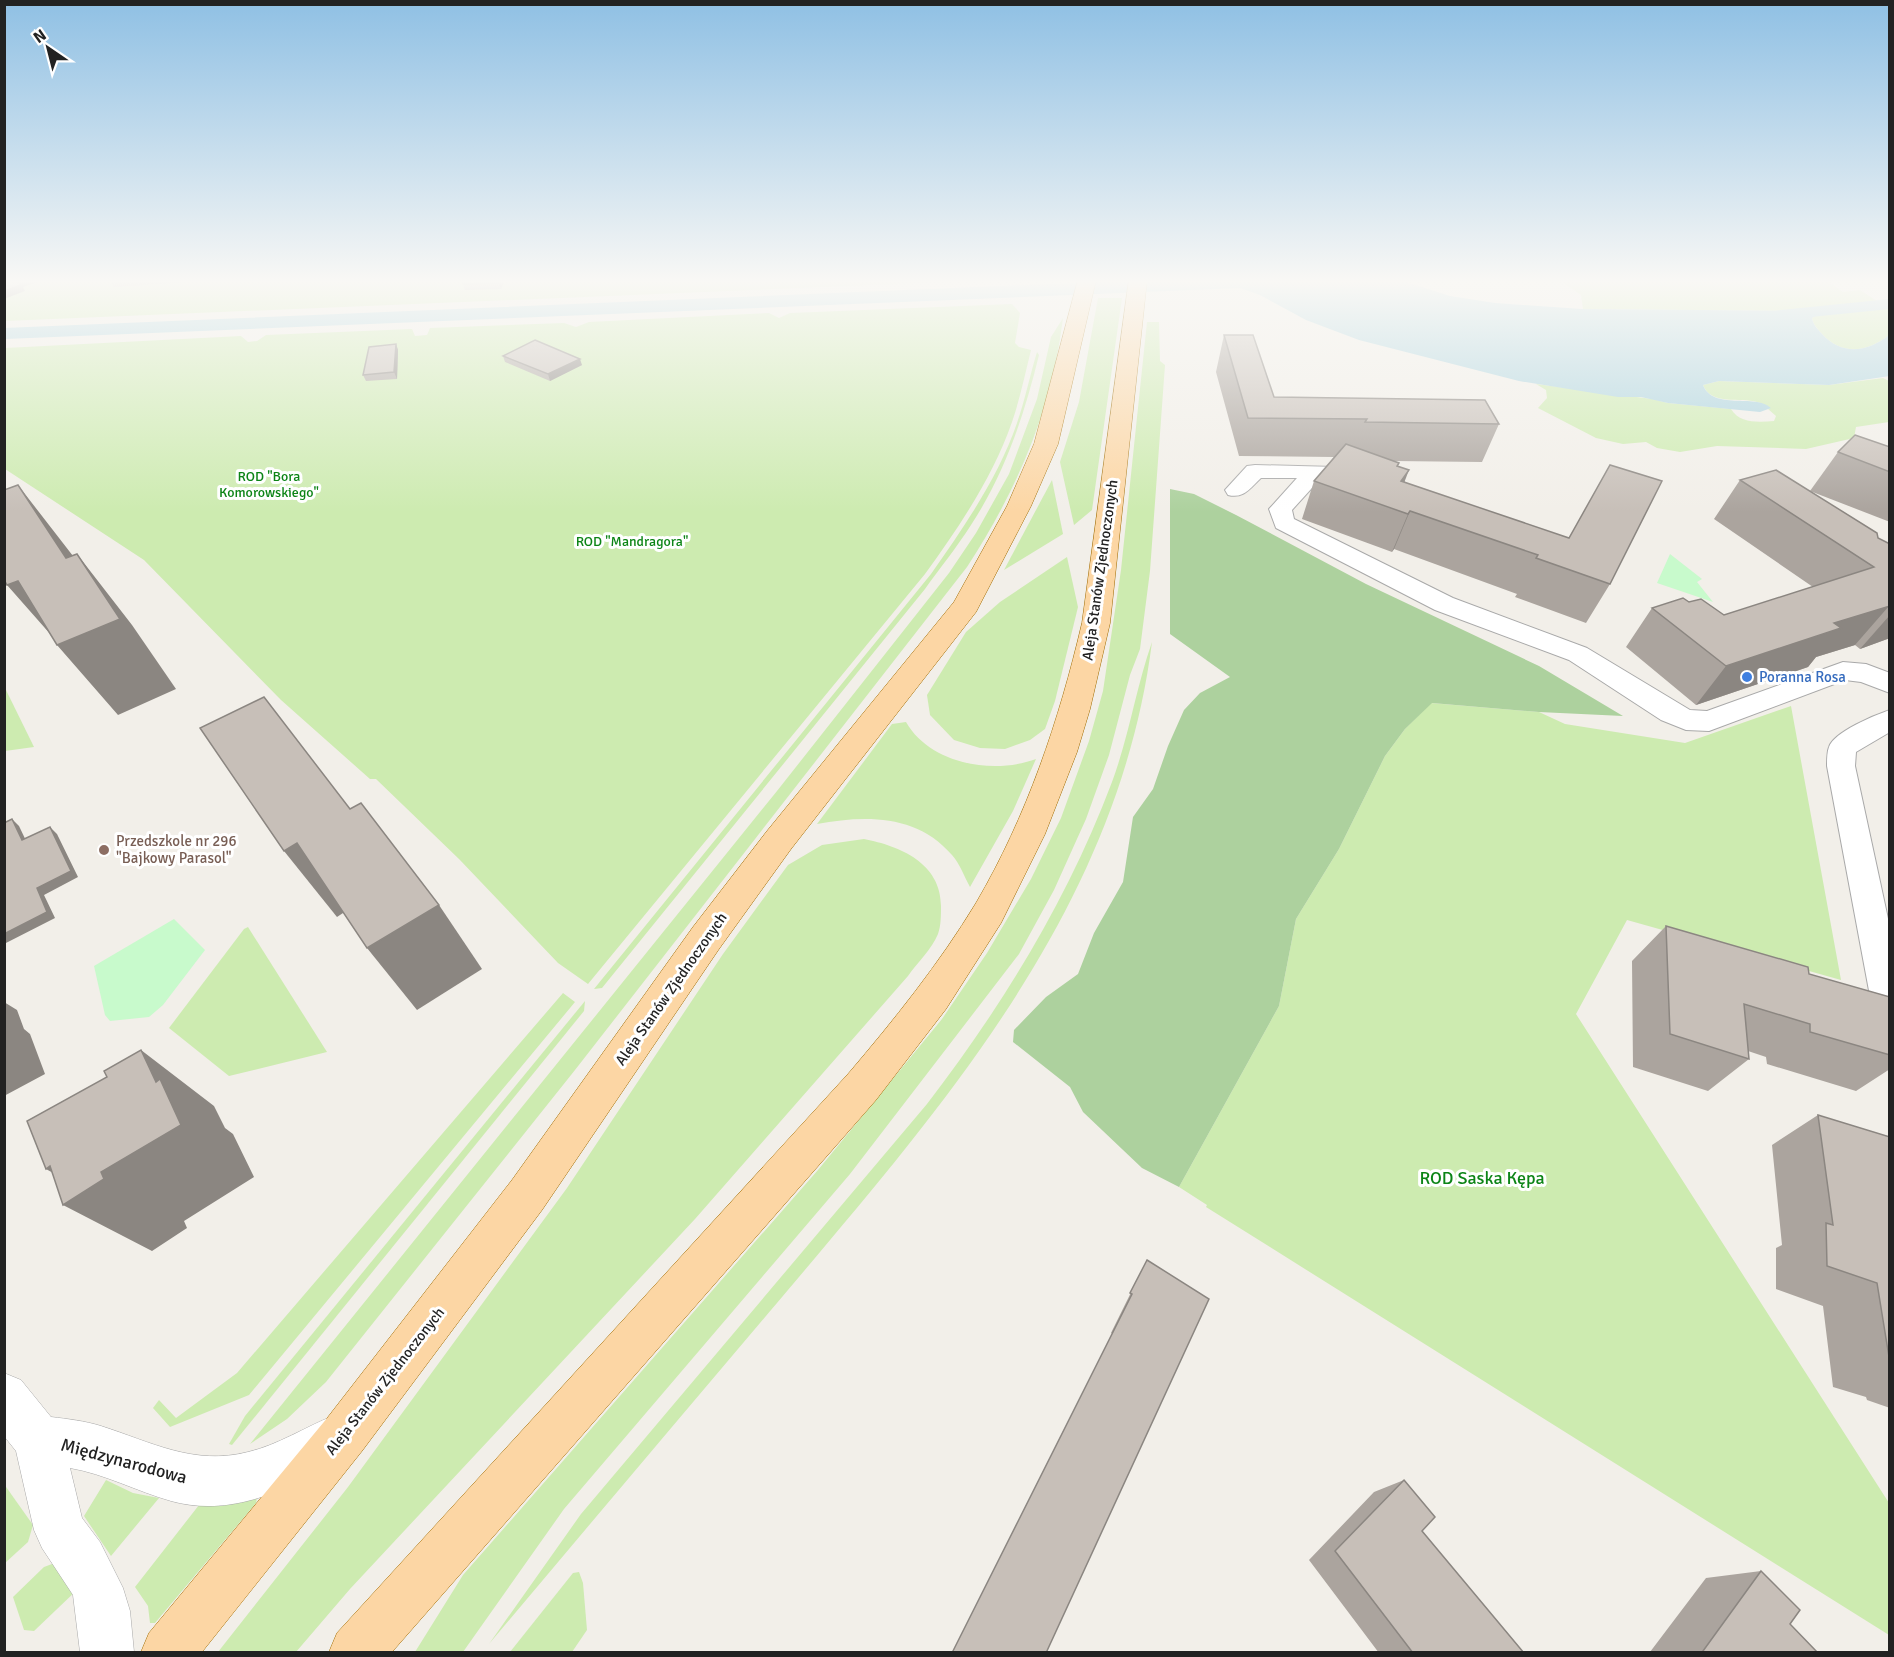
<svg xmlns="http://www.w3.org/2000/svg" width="1894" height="1657" font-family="Signika,sans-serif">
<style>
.grass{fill:#cdebb0}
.forest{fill:#add19e}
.park{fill:#c8facc}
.water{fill:#aad3df}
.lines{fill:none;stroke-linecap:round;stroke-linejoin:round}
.canal{fill:#aad3df;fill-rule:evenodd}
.minor-casing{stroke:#a9a9a9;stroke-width:2}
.tertiary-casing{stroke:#a9a9a9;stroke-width:1}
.primary-casing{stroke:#a06b00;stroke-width:1}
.minor{fill:#fff;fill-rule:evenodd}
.tertiary{fill:#fff;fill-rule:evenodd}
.primary{fill:#fcd6a4;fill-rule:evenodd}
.wall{fill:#aba49e}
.shaded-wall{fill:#8b8681}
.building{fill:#c7bfb8;stroke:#8b8681;stroke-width:1.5}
.shop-dot{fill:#3f7fe0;stroke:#fff;stroke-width:2}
.education-dot{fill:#8d6e63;stroke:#fff;stroke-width:2}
.labels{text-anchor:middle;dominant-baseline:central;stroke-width:6;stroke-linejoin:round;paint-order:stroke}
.far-park-label{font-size:14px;fill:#0c8416;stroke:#fff}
.street-label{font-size:15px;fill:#222;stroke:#fff}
.shop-label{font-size:15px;fill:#366cbe;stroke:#fff;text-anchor:start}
.education-label{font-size:15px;fill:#785e54;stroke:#fff;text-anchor:start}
.near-park-label{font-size:18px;fill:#0c8416;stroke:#fff}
.near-street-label{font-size:18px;fill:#222;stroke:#fff}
</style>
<rect width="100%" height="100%" fill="#f2efe9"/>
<!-- grass -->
<g class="grass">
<polygon points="5,280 994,280 5,321"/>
<polygon points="1528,280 1826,280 1843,292 1860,290 1880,303 1799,311 1583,309 1581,295 1562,282"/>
<polygon points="1098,298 1122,298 1092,510 1074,525 1060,462 1079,402"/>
<path d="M1012,304L1020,313L1015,343L1019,347L1031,350C1025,374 1020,399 1012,422C993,477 959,527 925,574L588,984L558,963L459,859L376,779H370L281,700L144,560L5,469V348L241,336L248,342L257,341L266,335L412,329L415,336L427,335L430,328L564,323L576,327L589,322L769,313L779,318L790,313Z"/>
<path d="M1889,307V335C1868,352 1842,356 1822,334C1818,329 1813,325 1812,318L1823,312Z"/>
<path d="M1063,318C1052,410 1017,490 967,567L575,1070L326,1382L287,1419L250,1444L777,791L949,573L976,533L1009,474L1037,399L1051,337Z"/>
<polygon points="1147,322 1159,322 1160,361 1165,365 1150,571 1140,649 1130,675 1109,755 1086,819 1054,890 1019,954 850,1174 564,1509 463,1652 415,1652 463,1575 818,1170 942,1019 987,953 1031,879 1061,818 1089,741 1103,691 1121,570"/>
<path d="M1037,352L1039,355C1024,416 1005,473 971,525C957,547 940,568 925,589L602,988L594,989L931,574C964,527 998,478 1017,423C1025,400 1030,375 1037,352Z"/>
<path d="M1883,378L1889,381V422L1856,427L1854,438L1806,449L1717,446L1680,452L1657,448L1646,442L1623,444L1596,438L1538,408L1547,398L1546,390L1536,384L1652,399L1668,403L1731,409C1740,424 1759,422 1774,421L1776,416L1768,409L1770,408C1766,406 1761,403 1757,402C1741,397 1711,406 1703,385L1719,381L1829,385Z"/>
<polygon points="1052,480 1063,534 1004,570"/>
<polygon points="1067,557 1078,607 1055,701 1045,729 1030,740 1005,749 980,748 954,740 930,715 927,695 966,632 1000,602"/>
<path d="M1152,642C1118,909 944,1105 777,1303C681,1416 585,1530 489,1644L581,1514L927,1104C1003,1005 1068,899 1112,782C1129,736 1136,688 1152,642Z"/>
<polygon points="5,688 34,747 5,751"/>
<polygon points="1431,703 1539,712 1565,724 1685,743 1791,706 1841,980 1627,920 1576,1014 1889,1503 1889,1635 1206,1207 1207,1205 1179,1187 1279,1006 1296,919 1339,849 1385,756 1405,729"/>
<path d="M906,722C930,764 993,775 1036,759L1013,811L970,887C964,876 960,864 952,855C917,814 865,815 817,824L892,724Z"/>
<path d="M864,839C900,846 941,863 941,906C941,915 941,926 938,934C932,949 917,963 908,976L695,1219L350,1589L296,1652H218L348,1487L567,1188L723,954L788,865L822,845Z"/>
<polygon points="248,927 327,1052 229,1076 169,1028 244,929"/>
<polygon points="563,993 575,1002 249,1395 170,1427 153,1408 159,1400 176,1418 237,1373"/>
<polygon points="585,1001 584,1011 232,1445 229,1444 245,1416"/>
<polygon points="106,1480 133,1493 159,1498 111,1556 84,1516"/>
<polygon points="4,1484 33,1525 28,1542 5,1563"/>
<polygon points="257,1498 256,1503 155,1623 150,1623 148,1606 135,1587 199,1505"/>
<polygon points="60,1561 78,1589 34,1631 24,1630 13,1597 44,1567"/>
<polygon points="579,1572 583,1583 587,1630 572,1652 510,1652 573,1573"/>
</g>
<!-- forest -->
<polygon class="forest" points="1170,489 1194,494 1236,515 1366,584 1539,666 1623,716 1539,712 1432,703 1405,729 1385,756 1339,849 1296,919 1279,1006 1179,1187 1142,1168 1083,1112 1070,1087 1013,1042 1014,1030 1046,997 1078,974 1094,933 1123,882 1133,817 1153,789 1168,746 1184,710 1200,693 1230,677 1170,634"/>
<!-- park -->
<g class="park">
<polygon points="1670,554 1702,579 1697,582 1713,602 1657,583"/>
<polygon points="174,919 205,950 163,1005 149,1017 110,1021 105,1015 94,966"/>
</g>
<!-- water -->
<path class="water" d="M1145,280H1400L1450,296L1495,303L1582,309L1799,311L1817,308L1823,312L1812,318C1813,325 1817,328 1822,334C1842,356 1868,352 1889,335L1890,376L1829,385L1719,381L1703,385C1713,411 1755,393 1771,408L1760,412L1668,403L1641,397H1618L1519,381L1359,340L1306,320L1260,295L1240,288L5,339L4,328Z"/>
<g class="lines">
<!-- canal -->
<polygon class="canal" points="1890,299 1890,309 1781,320 1775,319 1772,315 1775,311 1781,310"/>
<!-- minor casing -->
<g class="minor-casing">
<g id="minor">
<path d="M1255,465L1336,467L1339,472L1336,477L1321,478L1292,510L1294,519L1453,598L1587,648L1690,710L1707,711L1843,662L1866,664L1890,673V693L1861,682L1845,680L1709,731L1686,730L1661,720L1569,660L1435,610L1276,528L1269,509L1297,478H1261C1250,488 1244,499 1228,495L1225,490L1247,466Z"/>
<path d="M1890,710V732L1856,752L1855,766L1890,928V1027L1878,1023L1873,1012L1827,766C1827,760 1827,752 1829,747C1834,732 1875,715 1890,710Z"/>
</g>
</g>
<!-- tertiary casing -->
<g class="tertiary-casing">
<path id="tertiary" d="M4,1373L21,1380L51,1417C68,1419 85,1421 101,1426C151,1442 194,1466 248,1452C278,1445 305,1427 333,1416L350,1423L357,1440L350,1457C294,1485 236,1519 171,1501C136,1491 105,1474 70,1468L82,1518L100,1542L123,1588L130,1611L134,1652H80L73,1595L42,1548L34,1530L16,1451L4,1436Z"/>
</g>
<!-- primary casing -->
<g class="primary-casing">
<g id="primary">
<polygon points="1078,280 1096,280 1058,444 1031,506 976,612 791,849 719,949 542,1210 362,1451 202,1652 141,1652 149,1633 328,1417 512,1180 693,927 767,831 954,602 1007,506 1034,444"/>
<path d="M1129,280H1147L1110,623L1090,709L1077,752L1045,834L1001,923L946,1009L876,1100L392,1652H329L337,1633L848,1074C894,1020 939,964 976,903C1027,816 1059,721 1082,623Z"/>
</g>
</g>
<!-- minor -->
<use href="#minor" class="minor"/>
<!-- tertiary -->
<use href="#tertiary" class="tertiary"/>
<!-- primary -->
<use href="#primary" class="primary"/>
</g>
<!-- wall -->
<g class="wall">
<polygon points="111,280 221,280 114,287 110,281"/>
<polygon points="465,280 505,280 501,289 465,290 463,284"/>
<polygon points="1224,335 1274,397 1499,424 1482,462 1393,461 1399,463 1398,466 1405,482 1610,584 1586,623 1515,597 1517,594 1394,549 1392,552 1302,519 1314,481 1334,457 1239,456 1216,372"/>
<polygon points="396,344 398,350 397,379 366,381 363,375"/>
<polygon points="503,356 582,365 550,381 505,362"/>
<polygon points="1890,447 1890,522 1810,491 1838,452"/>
<polygon points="1740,480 1878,538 1890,544 1890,638 1860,649 1855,645 1816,657 1808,667 1696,705 1626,647 1652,608 1689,602 1724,615 1813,587 1714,519"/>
<polygon points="1666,926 1809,974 1890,997 1890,1069 1856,1091 1767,1064 1766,1057 1748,1051 1749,1059 1708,1091 1633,1067 1632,961"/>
<polygon points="1818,1115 1890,1137 1890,1408 1867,1400 1866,1397 1833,1387 1823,1306 1776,1289 1776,1248 1782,1245 1772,1145"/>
<polygon points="1147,1260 1046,1653 1113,1334 1111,1333"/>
<polygon points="1404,1480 1422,1531 1524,1653 1379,1653 1309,1560 1374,1492"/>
<polygon points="1761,1571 1790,1624 1818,1653 1650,1652 1706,1578"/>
</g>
<!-- shaded-wall -->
<g class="shaded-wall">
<polygon points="21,280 43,280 23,287 25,291 4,299 4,291 17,281"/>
<polygon points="500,280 505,280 501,289 499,283"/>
<polygon points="396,344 398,350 397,379 394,372"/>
<polygon points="580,359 582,365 550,381 548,374"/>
<polygon points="1409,470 1394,509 1401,481"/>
<polygon points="18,485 73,556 77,554 132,625 176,689 118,715 57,645 59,644 7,585 66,558"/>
<polygon points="1410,511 1394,549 1392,552 1408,514"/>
<polygon points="1889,606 1855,645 1816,657 1808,667 1696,705 1726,666 1834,623"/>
<polygon points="1890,615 1890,638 1860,649"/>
<polygon points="12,819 19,826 29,847 22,840"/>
<polygon points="50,827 57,834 78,877 44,895 55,918 4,944 4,934 37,888"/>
<polygon points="297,843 349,909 337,917 284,851"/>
<polygon points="439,905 482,969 417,1010 367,948"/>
<polygon points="4,1002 17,1010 24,1029 30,1034 45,1074 4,1096"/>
<polygon points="141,1050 214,1106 225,1128 233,1134 254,1177 184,1221 187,1228 152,1251 63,1205 85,1191 46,1169 50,1166 101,1172 156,1082"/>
</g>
<!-- building -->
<g class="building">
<polygon points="4,280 21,280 17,281 21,285 4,291"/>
<polygon points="465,280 500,280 499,283 463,284"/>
<polygon points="1224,335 1253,335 1274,397 1485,400 1499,424 1365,422 1367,419 1248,418"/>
<polygon points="535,340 580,359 548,374 503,356"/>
<polygon points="396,344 394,372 363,375 369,347"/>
<polygon points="1855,435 1890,447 1890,472 1838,452"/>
<polygon points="1346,444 1399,463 1397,466 1409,470 1401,481 1569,538 1610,465 1662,481 1610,584 1536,558 1538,555 1410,511 1408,514 1314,481"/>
<polygon points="1776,470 1877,533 1878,538 1890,544 1890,606 1834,623 1841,628 1726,666 1652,608 1683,598 1689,602 1701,599 1724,615 1874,567 1740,480"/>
<polygon points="18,485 66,558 77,554 120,619 57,645 18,581 7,585 4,580 4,490"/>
<polygon points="264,697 350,809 361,803 439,905 367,948 297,843 284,851 200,728"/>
<polygon points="12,819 22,840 50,827 71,871 37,888 47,912 4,934 4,823"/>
<polygon points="1666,926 1808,967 1809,974 1890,997 1890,1055 1810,1032 1810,1024 1744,1004 1749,1059 1670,1034"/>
<polygon points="141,1050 156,1082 160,1079 181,1125 101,1172 104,1179 63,1205 50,1166 46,1169 27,1121 107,1077 104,1071"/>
<polygon points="1818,1115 1890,1137 1890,1363 1877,1283 1827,1266 1826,1223 1833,1225"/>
<polygon points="1147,1260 1209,1299 1046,1653 952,1653 1132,1294 1130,1293"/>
<polygon points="1404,1480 1435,1517 1422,1531 1524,1653 1413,1653 1335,1551"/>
<polygon points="1761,1571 1800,1610 1790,1624 1818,1653 1705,1653 1703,1651"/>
</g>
<!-- sky -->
<linearGradient id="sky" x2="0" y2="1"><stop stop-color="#8fc0e4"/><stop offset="0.55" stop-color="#f9f8f5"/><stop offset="1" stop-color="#f9f8f5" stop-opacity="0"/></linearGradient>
<rect width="1894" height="512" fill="url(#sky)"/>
<!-- markers -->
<circle class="shop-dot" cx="1747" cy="677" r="6"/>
<circle class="education-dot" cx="104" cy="850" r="6"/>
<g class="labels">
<!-- far-park labels -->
<g class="far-park-label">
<text x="269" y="476">ROD "Bora<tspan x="269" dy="16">Komorowskiego"</tspan></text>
<text x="632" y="541">ROD "Mandragora"</text>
</g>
<!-- street labels -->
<g class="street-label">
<text transform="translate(1100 570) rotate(-82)">Aleja Stanów Zjednoczonych</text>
<text transform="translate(671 989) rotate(-55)">Aleja Stanów Zjednoczonych</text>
<text transform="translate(385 1381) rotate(-52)">Aleja Stanów Zjednoczonych</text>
</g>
<!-- shop labels -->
<g class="shop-label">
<text x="1759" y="677">Poranna Rosa</text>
</g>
<!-- education labels -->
<g class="education-label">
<text x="116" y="841">Przedszkole nr 296<tspan x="116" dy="17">"Bajkowy Parasol"</tspan></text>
</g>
<!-- near-park labels -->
<g class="near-park-label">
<text x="1482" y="1178">ROD Saska Kępa</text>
</g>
<!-- near-street labels -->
<g class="near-street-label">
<text transform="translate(124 1461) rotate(15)">Międzynarodowa</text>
</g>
</g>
<!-- border -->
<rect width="1894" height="1657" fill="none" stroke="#222222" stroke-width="12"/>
<!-- north arrow -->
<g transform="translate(48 48) rotate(325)" stroke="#ffffff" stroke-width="4.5" paint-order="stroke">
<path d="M0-4.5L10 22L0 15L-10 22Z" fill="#222222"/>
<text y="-9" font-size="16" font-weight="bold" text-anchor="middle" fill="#222222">N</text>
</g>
</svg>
